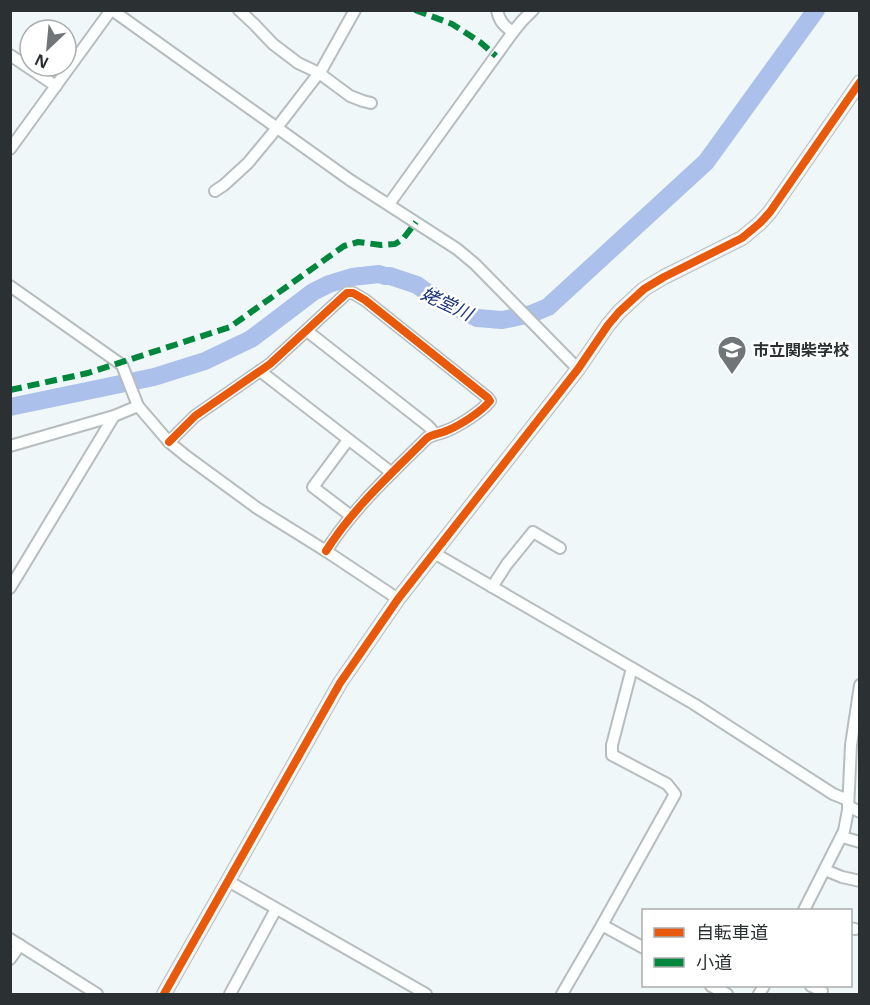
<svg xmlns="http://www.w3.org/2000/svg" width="870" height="1005" font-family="'Noto Sans','Noto Sans JP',sans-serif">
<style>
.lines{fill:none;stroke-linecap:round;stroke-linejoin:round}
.river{stroke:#abc0ea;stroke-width:18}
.street-casing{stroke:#b7bdbf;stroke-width:14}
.secondary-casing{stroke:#b7bdbf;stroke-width:16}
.street{stroke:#fdfefe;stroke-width:10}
.secondary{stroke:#eef4f4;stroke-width:14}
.quiet{stroke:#00873e;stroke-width:6;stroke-dasharray:12 6;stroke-linecap:butt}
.cycleway-casing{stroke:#fff;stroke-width:11}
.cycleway{stroke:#e8590c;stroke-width:8}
.labels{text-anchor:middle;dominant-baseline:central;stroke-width:5;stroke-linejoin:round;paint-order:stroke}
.poi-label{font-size:16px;font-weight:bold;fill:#2b3132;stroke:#fff;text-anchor:start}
.water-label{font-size:18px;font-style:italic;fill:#1b3379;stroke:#fff}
</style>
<rect width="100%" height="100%" fill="#f0f7f9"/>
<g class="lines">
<!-- river -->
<polyline class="river" points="10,407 154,377 205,361 251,339 313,292 329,284 352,277 379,274 385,276 390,276 417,285 428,293 477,318 502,320 531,314 548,307 706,162 816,10"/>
<!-- street casing -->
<g class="street-casing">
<g id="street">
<polyline points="112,10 350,180 457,249 475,264 578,369"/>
<polyline points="239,10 254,24 273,44 298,63 319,73 350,96 363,101 371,103"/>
<path d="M497,10C499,21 504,26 513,32"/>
<polyline points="10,55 56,86"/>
<polyline points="10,149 111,10"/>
<polyline points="215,191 224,185 248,163 272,134 322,69 355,10"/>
<polyline points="389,204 513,32 522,21 533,10"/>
<polyline points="10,286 122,365 138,406 169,442 186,456 257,508 326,551 398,599"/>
<polyline points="307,331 427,425 431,429 433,435"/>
<polyline points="260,371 392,473"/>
<polyline points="348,440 313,487 351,516"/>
<path d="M169,442L195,416L270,364L347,293H353L365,300L488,398L490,401C481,412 459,426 446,431C439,434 433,434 427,438C390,475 354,507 326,551"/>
<polyline points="10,446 114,416 138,406"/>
<polyline points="434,553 694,704 833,794 848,800"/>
<polyline points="492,587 507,564 533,532 560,548"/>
<polyline points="10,588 114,416"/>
<polyline points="848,806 860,812"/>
<polyline points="842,837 860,842"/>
<polyline points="825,870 842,877 860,881"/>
<polyline points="228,881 426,994"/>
<polyline points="804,910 844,831 848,810 851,745 860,685"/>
<polyline points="602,925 644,948"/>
<polyline points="850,928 855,929"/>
<polyline points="10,939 97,994"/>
<polyline points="10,959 20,945"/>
<polyline points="711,986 727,994"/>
<polyline points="811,986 822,991"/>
<polyline points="230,994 276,909"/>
<polyline points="562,994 602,925 675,794 667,784 612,755 612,745 632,668"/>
<polyline points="759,994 764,986"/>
</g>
</g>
<!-- secondary casing -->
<g class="secondary-casing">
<polyline id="secondary" points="164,994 340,683 398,599 578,369 608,325 619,312 644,289 664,277 742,238 760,223 770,212 860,82"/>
</g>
<!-- street -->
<use href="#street" class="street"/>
<!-- secondary -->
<use href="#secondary" class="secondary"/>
<!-- quiet -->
<g class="quiet">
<polyline points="415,10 452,24 480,42 496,56"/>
<polyline points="10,390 88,373 230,327 344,246 358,242 381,245 395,244 403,239 416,222"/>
</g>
<!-- cycleway casing -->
<g class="cycleway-casing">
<g id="cycleway">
<path d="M169,442L195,416L270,364L347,293H353L365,300L488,398L490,401C481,412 459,426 446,431C439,434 433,434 427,438C390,475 354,507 326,551"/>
<polyline points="164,994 340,683 398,599 578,369 608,325 619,312 644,289 664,277 742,238 760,223 770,212 860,82"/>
</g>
</g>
<!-- cycleway -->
<use href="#cycleway" class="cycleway"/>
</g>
<!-- icons -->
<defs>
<g id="school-pin" transform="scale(1.5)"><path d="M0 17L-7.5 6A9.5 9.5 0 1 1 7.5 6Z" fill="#707678" stroke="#fff"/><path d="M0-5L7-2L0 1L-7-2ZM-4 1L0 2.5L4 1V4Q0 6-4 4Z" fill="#fff"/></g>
</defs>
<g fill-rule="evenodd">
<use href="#school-pin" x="732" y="350"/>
</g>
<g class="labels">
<!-- poi labels -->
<g class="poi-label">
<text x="753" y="350">市立関柴学校</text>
</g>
<!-- water labels -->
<g class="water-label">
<text transform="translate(447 303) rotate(25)">姥堂川</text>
</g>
</g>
<!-- border -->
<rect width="870" height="1005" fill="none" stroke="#2b3132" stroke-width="24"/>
<!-- legend -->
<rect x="642" y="909" width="210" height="78" fill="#ffffff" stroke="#aaadad" stroke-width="1.5"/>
<rect x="654" y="928" width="30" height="9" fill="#e8590c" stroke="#aaadad" stroke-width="1.5"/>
<text x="696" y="939" font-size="18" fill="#2b3132">自転車道</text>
<rect x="654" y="958" width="30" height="9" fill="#00873e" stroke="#aaadad" stroke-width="1.5"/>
<text x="696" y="969" font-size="18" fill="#2b3132">小道</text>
<!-- north arrow -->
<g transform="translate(48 48) rotate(206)"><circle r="28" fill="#ffffff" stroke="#aaadad" stroke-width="1.5"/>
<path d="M0-4.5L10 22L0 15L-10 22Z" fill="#707678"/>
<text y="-9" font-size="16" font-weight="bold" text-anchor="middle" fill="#2b3132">N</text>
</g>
</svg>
